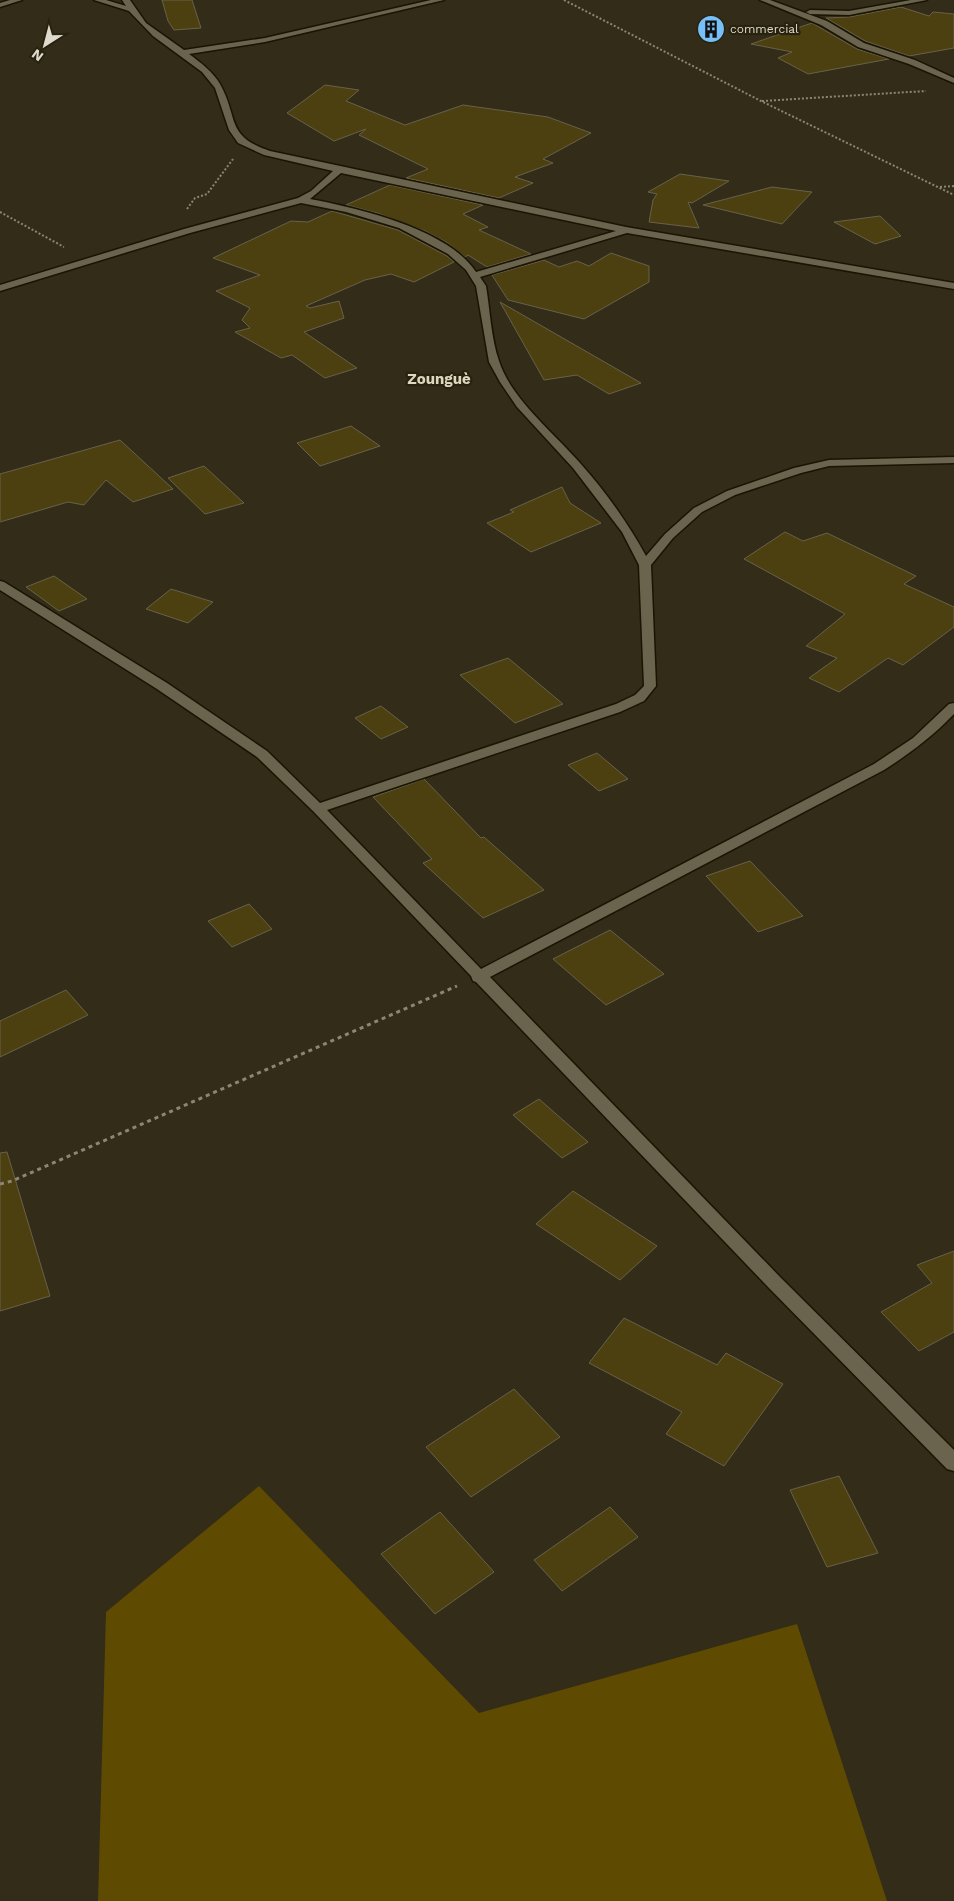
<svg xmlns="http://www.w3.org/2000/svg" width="954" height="1901" font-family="'Work Sans',sans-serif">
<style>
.green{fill:#5e4b01}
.building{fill:#4d4010;stroke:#68614b}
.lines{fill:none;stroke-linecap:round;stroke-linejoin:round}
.minor-casing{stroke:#1a1403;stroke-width:3}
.path-far1{stroke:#8b8676;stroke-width:2;stroke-dasharray:2 2;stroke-linecap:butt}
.path{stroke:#8b8676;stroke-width:3;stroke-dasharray:4 4;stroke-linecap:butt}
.minor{fill:#6a634d;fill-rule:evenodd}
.labels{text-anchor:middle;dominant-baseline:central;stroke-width:4.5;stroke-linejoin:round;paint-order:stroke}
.far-poi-label{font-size:12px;fill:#dedace;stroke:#28220e;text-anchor:start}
.far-quarter-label{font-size:15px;font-weight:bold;fill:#ded6be;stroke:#28220e}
</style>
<rect width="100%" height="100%" fill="#322c18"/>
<!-- green -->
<polygon class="green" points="259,1486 479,1713 797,1624 887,1901 98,1901 106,1612"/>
<!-- building -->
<g class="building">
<polygon points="162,0 192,0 201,28 174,30 168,21"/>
<polygon points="901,7 929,16 933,12 954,14 954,48 909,56 865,41 826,18 849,17"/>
<polygon points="812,23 857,49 889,59 808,74 778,58 792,52 751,44"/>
<polygon points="325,85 359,90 346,101 405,125 463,105 548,117 591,133 543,159 553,163 515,177 533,183 499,198 406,178 428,169 359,135 366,129 334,141 287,113"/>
<polygon points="680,174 729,181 692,203 688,202 699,228 649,222 653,200 657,194 648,192"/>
<polygon points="390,185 483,205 463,214 488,227 479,230 531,254 487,267 468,255 465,257 446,242 425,231 377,213 346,205"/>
<polygon points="772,187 812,192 782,224 703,205"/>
<polygon points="332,211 398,230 447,256 454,262 414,282 391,274 365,280 306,306 310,308 339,301 344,318 304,332 357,368 325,378 292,355 281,358 235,332 250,328 242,320 250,308 216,291 260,275 213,258 291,221 308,222"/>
<polygon points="880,216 901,236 875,244 834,222"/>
<polygon points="611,253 649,266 649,282 584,319 508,300 492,275 544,260 559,267 577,261 589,266"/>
<polygon points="500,302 561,337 641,383 609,394 577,375 544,380"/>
<polygon points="351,426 380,446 320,466 297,443"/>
<polygon points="120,440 173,489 133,502 106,480 84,505 68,502 0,522 0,474"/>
<polygon points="204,466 244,503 205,514 168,478"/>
<polygon points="562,487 570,503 601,523 531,552 487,523 514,512 510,510"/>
<polygon points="785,532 803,541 827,533 916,576 904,584 954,607 954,627 903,665 888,658 839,692 809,678 837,658 806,646 845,614 744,559"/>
<polygon points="54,576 87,599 59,611 26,587"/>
<polygon points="171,589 213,602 188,623 146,609"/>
<polygon points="508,658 563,704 515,723 460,675"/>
<polygon points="381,706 408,727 381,739 355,718"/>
<polygon points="597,753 628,779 599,791 568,765"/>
<polygon points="424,779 481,838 484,837 544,890 483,918 423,863 432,859 373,797"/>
<polygon points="750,861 803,916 758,932 706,876"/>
<polygon points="249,904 272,929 232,947 208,921"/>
<polygon points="610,930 664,974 606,1005 553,959"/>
<polygon points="66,990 88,1015 0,1057 0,1021"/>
<polygon points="539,1099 588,1142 562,1158 513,1115"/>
<polygon points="7,1152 50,1296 0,1311 0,1153"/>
<polygon points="573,1191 657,1246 620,1280 536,1224"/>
<polygon points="954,1251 954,1332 919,1351 881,1312 932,1283 917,1265"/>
<polygon points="624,1318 717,1365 726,1353 783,1384 724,1466 666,1434 682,1412 589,1363"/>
<polygon points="514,1389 560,1437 471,1497 426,1447"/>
<polygon points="839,1476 878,1553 827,1567 790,1490"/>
<polygon points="610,1507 638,1537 562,1591 534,1560"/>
<polygon points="440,1512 494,1572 435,1614 381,1554"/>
</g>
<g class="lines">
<!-- minor casing -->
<g class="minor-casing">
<g id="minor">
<polygon points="10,0 22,0 0,7 0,3"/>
<path d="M94,0H106L126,6L122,0H130L146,23L184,50L265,38L431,0H444L265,42L189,54C200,62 213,72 220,84C239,118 225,136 270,151L626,227L954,283V289L627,233L480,277L486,286C490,310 491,338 499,361C511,399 555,434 580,463C605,491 628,523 646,556L665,534L694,508L727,491L794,468L829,460L954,457V463L829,466L801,473L735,495L702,512L673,538L651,565L656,686L644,701L620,712L327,810L481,969L874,764L913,738L949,704L954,703V714C933,736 909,754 884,770L490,977L781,1278L954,1450V1471L947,1469L769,1288L476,982L473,981L471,976L313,811L257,757L157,689L0,590V581L4,582L167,683L267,751L320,803L616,704L635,695L644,686L639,565L622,532L573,468L517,407L500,382L489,362L476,286L466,270L448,254L399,228L346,212L301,203L190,233L0,291V285L184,229L298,198L311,191L333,171L264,155L238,143L229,130L215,88L202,72L153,36L129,11ZM341,173L616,231L476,272C448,229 358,208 310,199Z"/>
<polygon points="760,0 770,0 827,21 864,43 915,60 954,78 954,83 909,64 858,47 821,25"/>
<polygon points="911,0 927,0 849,15 810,14 806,12 810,10 849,11"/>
</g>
</g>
<!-- path-far1 -->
<g class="path-far1">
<polyline points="564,0 761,101 954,195"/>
<polyline points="762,101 926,91"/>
<polyline points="940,187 954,186"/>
<polyline points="187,209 195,198 207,194 233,159"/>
<polyline points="0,212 64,247"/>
</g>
<!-- path -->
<polyline class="path" points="0,1184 12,1181 457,986"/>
<!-- minor -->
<use href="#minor" class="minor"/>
</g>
<!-- icons -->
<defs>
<g id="building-disc" transform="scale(1.4375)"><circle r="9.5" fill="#77c0f7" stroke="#28220e"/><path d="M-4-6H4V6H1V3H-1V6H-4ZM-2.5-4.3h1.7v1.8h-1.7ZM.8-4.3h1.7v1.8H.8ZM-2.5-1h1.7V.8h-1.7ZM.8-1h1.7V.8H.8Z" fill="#111"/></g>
</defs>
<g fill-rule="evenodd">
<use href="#building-disc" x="711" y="29"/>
</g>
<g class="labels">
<!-- far-poi labels -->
<g class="far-poi-label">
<text x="730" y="29">commercial</text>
</g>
<!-- far-quarter labels -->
<g class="far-quarter-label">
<text x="439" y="379">Zounguè</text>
</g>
</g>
<!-- north arrow -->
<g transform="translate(45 45) rotate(216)" stroke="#28220e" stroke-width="4" paint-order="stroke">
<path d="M0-4L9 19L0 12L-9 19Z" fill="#dedace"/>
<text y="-8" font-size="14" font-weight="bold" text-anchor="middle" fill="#dedace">N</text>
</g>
</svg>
